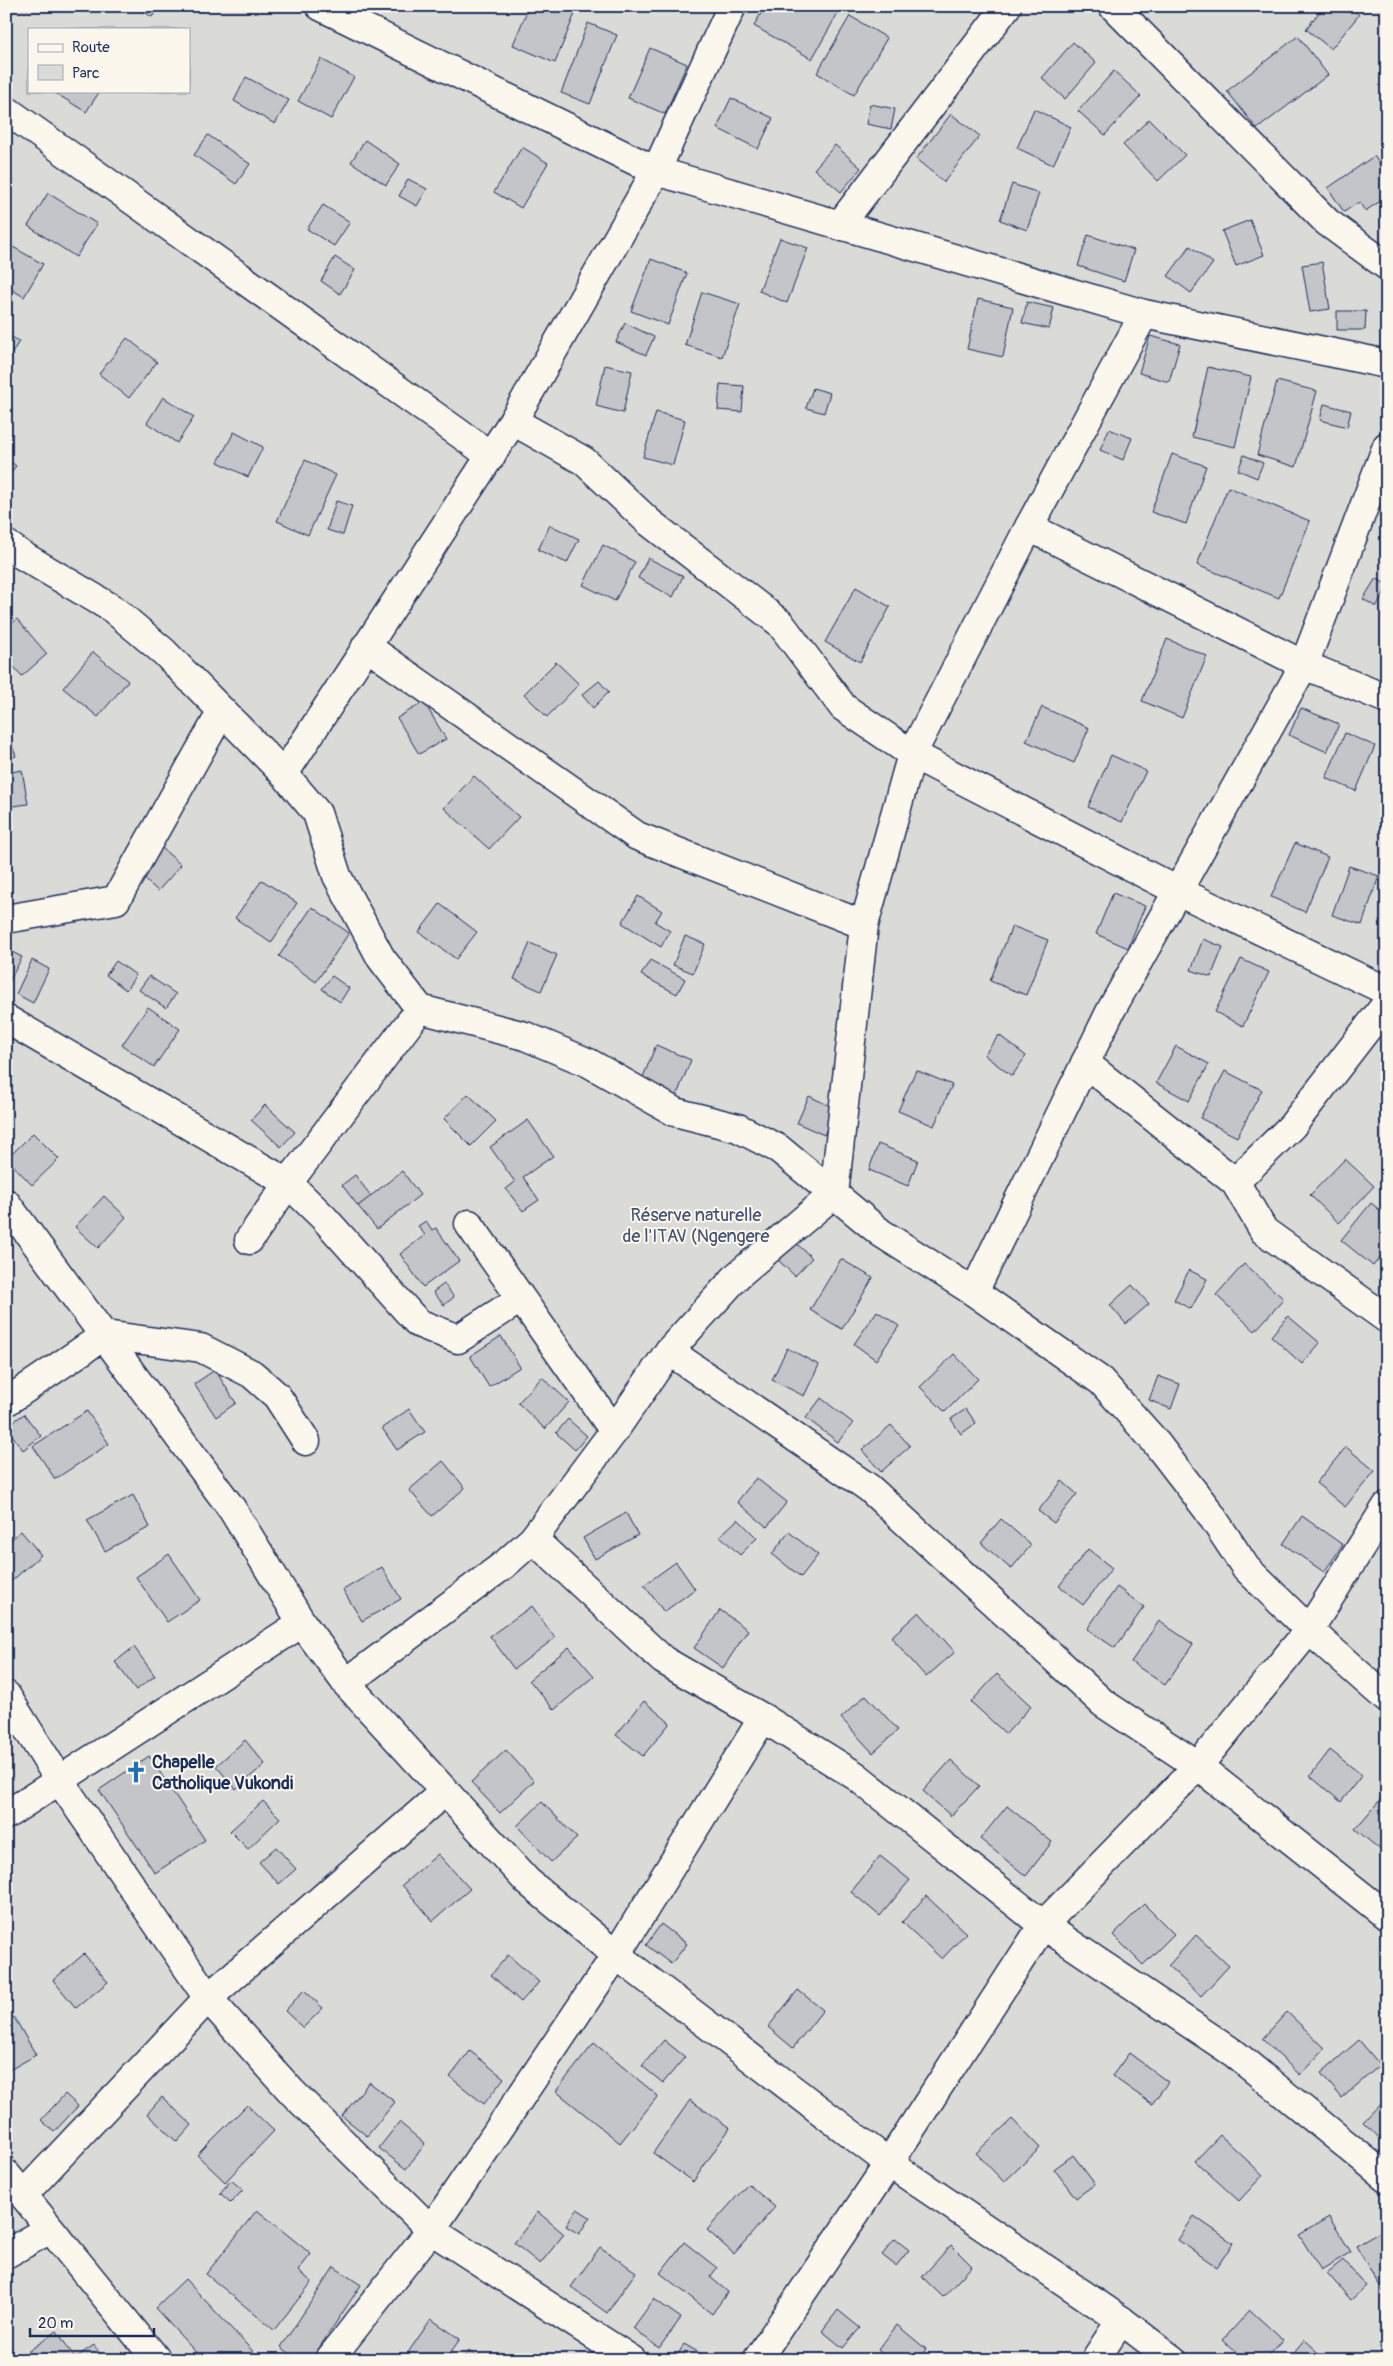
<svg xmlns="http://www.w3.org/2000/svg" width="1393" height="2366" font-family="Pangolin,sans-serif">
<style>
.green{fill:#dadad7;stroke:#7a849a;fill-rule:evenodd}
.building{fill:#c3c5c9;stroke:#1b2f5e}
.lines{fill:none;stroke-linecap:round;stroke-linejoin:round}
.street-casing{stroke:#1b2f5e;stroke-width:31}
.secondary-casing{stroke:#1b2f5e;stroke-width:31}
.street{stroke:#fbf7ec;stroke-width:28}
.secondary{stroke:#fbf7ec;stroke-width:28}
.labels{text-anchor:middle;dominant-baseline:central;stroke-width:4;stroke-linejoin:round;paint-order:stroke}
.park-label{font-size:18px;fill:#415176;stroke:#fbf7ec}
.poi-label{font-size:18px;font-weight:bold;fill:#1b2f5e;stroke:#fbf7ec;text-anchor:start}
</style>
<rect width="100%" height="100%" fill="#fbf7ec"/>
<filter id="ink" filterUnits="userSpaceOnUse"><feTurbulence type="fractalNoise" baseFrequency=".02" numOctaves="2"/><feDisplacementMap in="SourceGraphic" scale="10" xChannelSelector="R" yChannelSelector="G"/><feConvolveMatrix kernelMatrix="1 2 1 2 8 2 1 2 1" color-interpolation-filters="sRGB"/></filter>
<g filter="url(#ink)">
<!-- green -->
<path class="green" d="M6,6H1387V2360H6ZM29,29H189V91H29Z"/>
<!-- building -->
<g class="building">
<polygon points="135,6 159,6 152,17"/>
<polygon points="529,6 578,6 555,63 513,45"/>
<polygon points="765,6 831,6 839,11 812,59 754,26"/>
<polygon points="1324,6 1349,6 1359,15 1331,49 1306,29"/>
<polygon points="850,16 887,38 854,95 817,73"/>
<polygon points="588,23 617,35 590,104 561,93"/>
<polygon points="1298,36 1328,75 1257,129 1227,91"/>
<polygon points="1073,42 1096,63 1065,99 1042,78"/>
<polygon points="650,48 687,64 665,114 628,98"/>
<polygon points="321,59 354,77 331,119 298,101"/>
<polygon points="1114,71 1141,96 1105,135 1078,111"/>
<polygon points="246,77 289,100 275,124 234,101"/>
<polygon points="52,91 100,91 86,112"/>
<polygon points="731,98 773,118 758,149 717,128"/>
<polygon points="870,104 895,109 891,129 866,124"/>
<polygon points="1034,109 1071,127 1053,165 1017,148"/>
<polygon points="951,114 980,136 944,182 916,159"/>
<polygon points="1149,119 1185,155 1158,181 1123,145"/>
<polygon points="208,135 250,164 236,184 194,155"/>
<polygon points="365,140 400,164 386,185 351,162"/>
<polygon points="835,145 861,168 841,192 814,169"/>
<polygon points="522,147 548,163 521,208 494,192"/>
<polygon points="1374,156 1387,174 1387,197 1365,211 1359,202 1344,212 1328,188"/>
<polygon points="408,179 427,189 417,206 399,196"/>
<polygon points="1012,184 1039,193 1027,230 1000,220"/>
<polygon points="48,193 97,224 76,257 28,226"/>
<polygon points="323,205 350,222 334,246 307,229"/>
<polygon points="1250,220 1264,255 1236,266 1222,231"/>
<polygon points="1088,235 1134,250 1124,281 1078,266"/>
<polygon points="780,238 808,248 787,303 759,291"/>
<polygon points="6,243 43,264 24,297 6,286"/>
<polygon points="1190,246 1213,263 1191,293 1168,276"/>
<polygon points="335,257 355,270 340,294 321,281"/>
<polygon points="651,259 687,273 668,325 631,311"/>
<polygon points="1322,262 1330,309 1310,312 1302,265"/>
<polygon points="702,292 740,304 722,357 685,345"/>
<polygon points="978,299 1013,307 1003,357 967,349"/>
<polygon points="1027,302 1054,308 1049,329 1022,323"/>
<polygon points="1337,311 1366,311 1365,330 1337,330"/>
<polygon points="625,323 654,337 646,355 616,342"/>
<polygon points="6,334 19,341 6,364"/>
<polygon points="1150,336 1180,344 1169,382 1139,373"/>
<polygon points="127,338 157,362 129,398 99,374"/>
<polygon points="605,365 632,371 623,413 596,406"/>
<polygon points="1208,367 1251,377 1235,447 1192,437"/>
<polygon points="1277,381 1317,391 1296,467 1257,455"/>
<polygon points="720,384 744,386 742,412 718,410"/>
<polygon points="813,388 830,393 824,413 806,408"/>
<polygon points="163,397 194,417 177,443 147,423"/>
<polygon points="1324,404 1351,411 1347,427 1320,420"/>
<polygon points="656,412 685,420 673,465 643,457"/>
<polygon points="1109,429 1132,438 1123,460 1100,450"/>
<polygon points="234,432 263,447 248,477 218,462"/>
<polygon points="1172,454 1206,466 1186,524 1151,512"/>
<polygon points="1244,455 1263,463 1257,478 1238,470"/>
<polygon points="6,457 16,466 6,478"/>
<polygon points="305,460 336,475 308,535 277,521"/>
<polygon points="1228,487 1310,521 1279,598 1197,565"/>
<polygon points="336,501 352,506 343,535 327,530"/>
<polygon points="550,525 579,539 567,563 538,550"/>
<polygon points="603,545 635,562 615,601 583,585"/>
<polygon points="648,558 683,576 673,597 638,578"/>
<polygon points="1376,578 1387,585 1387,588 1376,607 1363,599"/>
<polygon points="856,587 890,607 860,662 825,642"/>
<polygon points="17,619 47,654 22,676 6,658 6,628"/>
<polygon points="1167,639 1207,656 1182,718 1142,701"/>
<polygon points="93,652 128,681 98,717 63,688"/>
<polygon points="556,662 579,684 547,717 524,694"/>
<polygon points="599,681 609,692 593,708 582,695"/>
<polygon points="424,702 446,739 419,754 397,718"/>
<polygon points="1042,707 1089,728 1074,763 1026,741"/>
<polygon points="1301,708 1339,724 1327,752 1289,735"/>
<polygon points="6,729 16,756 6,760"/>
<polygon points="1345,733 1375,746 1356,791 1326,778"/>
<polygon points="1111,755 1146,771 1122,822 1088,807"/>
<polygon points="22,770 28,804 6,807 6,773"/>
<polygon points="474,776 519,817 489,849 444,808"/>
<polygon points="1295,843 1328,857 1305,912 1271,897"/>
<polygon points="161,847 181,865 158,891 138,874"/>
<polygon points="1349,866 1379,876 1362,925 1332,915"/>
<polygon points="262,880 297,903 271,943 235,918"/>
<polygon points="1113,893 1145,906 1128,948 1096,934"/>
<polygon points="638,896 662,911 655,922 670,931 661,947 622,923"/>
<polygon points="440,904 477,932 456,959 419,932"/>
<polygon points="312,907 349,933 316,982 279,956"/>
<polygon points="1012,926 1048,940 1026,995 990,981"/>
<polygon points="685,936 705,944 693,973 673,965"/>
<polygon points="1203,939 1223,947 1211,977 1191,970"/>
<polygon points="530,943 557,955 541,991 514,979"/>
<polygon points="6,949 22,957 7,986 6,986"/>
<polygon points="1241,959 1269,972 1243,1026 1215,1012"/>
<polygon points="32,960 49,969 33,1003 16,994"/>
<polygon points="650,960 685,979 677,994 641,975"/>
<polygon points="116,961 136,975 126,990 106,975"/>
<polygon points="149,976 176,994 166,1008 139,990"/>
<polygon points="332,976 349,988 340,1002 322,989"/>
<polygon points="148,1007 180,1029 154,1067 122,1045"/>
<polygon points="999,1035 1026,1056 1012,1076 984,1055"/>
<polygon points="656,1045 691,1060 676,1097 641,1082"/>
<polygon points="1176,1046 1209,1064 1189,1101 1156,1083"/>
<polygon points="916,1070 952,1085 934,1126 898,1111"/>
<polygon points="1225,1071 1262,1090 1237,1137 1200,1118"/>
<polygon points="468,1094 496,1121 471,1146 444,1119"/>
<polygon points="809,1096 836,1109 824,1135 797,1123"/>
<polygon points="265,1105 295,1132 281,1147 251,1120"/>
<polygon points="528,1120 553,1156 523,1177 539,1200 523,1211 506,1189 515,1182 490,1147"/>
<polygon points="33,1133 59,1159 32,1185 7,1159"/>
<polygon points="878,1144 918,1160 908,1186 869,1170"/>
<polygon points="1345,1159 1374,1186 1339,1223 1310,1195"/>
<polygon points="402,1171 420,1195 377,1229 358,1206"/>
<polygon points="355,1175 371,1196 358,1206 342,1185"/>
<polygon points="104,1196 126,1217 98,1248 75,1227"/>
<polygon points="1371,1203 1387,1216 1387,1249 1373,1266 1341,1240"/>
<polygon points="426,1221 432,1230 436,1228 459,1261 423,1287 400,1254 425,1235 418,1226"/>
<polygon points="795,1242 812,1258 795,1276 778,1260"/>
<polygon points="841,1259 873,1278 842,1329 810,1310"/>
<polygon points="1244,1264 1284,1299 1255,1331 1216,1295"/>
<polygon points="1189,1270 1207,1279 1191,1309 1174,1300"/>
<polygon points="444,1284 454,1297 444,1305 433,1292"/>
<polygon points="1132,1285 1149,1304 1126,1324 1110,1305"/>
<polygon points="877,1311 899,1326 876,1360 854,1344"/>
<polygon points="1288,1316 1320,1343 1302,1364 1271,1336"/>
<polygon points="501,1336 520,1367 489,1387 470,1356"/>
<polygon points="787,1348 819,1365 804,1396 772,1380"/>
<polygon points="954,1354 978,1379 945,1412 920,1387"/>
<polygon points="215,1370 236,1403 216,1417 194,1384"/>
<polygon points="1158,1376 1180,1384 1171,1409 1149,1400"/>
<polygon points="542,1377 569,1402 545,1429 518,1403"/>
<polygon points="821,1398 853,1423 838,1442 806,1418"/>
<polygon points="409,1409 425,1432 397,1450 382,1428"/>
<polygon points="966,1409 976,1423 961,1434 951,1419"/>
<polygon points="87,1411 109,1444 55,1479 33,1446"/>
<polygon points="24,1414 41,1436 23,1450 6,1427"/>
<polygon points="568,1419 587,1436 575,1450 556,1433"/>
<polygon points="891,1425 910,1446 881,1472 862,1450"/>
<polygon points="1346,1447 1375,1471 1345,1507 1316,1483"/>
<polygon points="443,1461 465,1488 432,1516 409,1490"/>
<polygon points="756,1478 787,1502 767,1527 737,1502"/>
<polygon points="1062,1481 1077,1494 1054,1523 1038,1511"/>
<polygon points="133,1495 150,1527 105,1551 87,1520"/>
<polygon points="626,1513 638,1535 595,1559 583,1538"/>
<polygon points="1302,1516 1343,1545 1324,1572 1283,1544"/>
<polygon points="738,1519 757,1538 740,1555 720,1536"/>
<polygon points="1001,1519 1031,1545 1011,1569 981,1543"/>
<polygon points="21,1531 41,1555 6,1586 6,1544"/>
<polygon points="789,1532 818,1555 801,1577 772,1554"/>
<polygon points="1088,1549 1112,1568 1083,1605 1059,1586"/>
<polygon points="169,1554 200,1600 167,1622 136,1577"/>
<polygon points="676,1562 695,1589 664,1612 644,1585"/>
<polygon points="382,1567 401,1599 362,1621 343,1590"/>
<polygon points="1117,1587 1144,1607 1115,1648 1087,1629"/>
<polygon points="532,1606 555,1638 514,1669 490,1636"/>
<polygon points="720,1610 748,1630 723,1668 694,1648"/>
<polygon points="919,1612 955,1652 926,1677 891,1637"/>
<polygon points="1159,1621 1193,1644 1165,1685 1131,1662"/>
<polygon points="134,1647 155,1676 136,1690 115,1662"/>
<polygon points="569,1647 594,1676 554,1710 529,1680"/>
<polygon points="997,1674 1031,1706 1006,1734 971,1702"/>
<polygon points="866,1695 898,1730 873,1753 841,1718"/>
<polygon points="644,1701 670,1723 643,1756 616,1735"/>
<polygon points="245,1740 265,1764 236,1789 216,1766"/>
<polygon points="506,1750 534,1781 500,1813 471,1782"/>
<polygon points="1330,1750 1362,1775 1341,1802 1310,1776"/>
<polygon points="149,1756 205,1840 155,1873 99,1790"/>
<polygon points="951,1760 979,1786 951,1816 923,1791"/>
<polygon points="1386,1793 1387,1847 1383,1852 1355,1829"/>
<polygon points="263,1801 280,1818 248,1849 230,1831"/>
<polygon points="542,1802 577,1838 551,1862 517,1826"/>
<polygon points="1007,1806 1052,1842 1026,1876 980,1839"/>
<polygon points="276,1847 296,1869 279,1884 259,1862"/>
<polygon points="438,1854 470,1889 433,1921 402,1885"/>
<polygon points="880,1856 910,1880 880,1916 851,1892"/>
<polygon points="926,1896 966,1933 942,1959 902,1922"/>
<polygon points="1144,1904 1174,1934 1143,1965 1113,1935"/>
<polygon points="661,1924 687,1944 671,1964 646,1945"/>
<polygon points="1196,1935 1229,1966 1201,1996 1168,1966"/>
<polygon points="84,1954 108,1982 76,2008 53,1980"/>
<polygon points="508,1955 539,1982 521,2002 491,1975"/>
<polygon points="304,1990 323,2008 303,2028 285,2011"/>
<polygon points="798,1990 823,2010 793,2048 768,2027"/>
<polygon points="1287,2012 1325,2048 1300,2075 1262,2039"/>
<polygon points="14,2017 36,2055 6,2072 6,2021"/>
<polygon points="664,2040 685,2057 663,2083 642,2066"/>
<polygon points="1359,2040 1380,2065 1342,2098 1321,2073"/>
<polygon points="594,2043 658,2096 620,2143 556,2091"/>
<polygon points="470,2051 504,2078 484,2104 450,2077"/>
<polygon points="1129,2053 1168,2082 1152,2104 1112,2076"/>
<polygon points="369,2082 395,2102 367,2136 342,2116"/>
<polygon points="65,2094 78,2106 54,2132 41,2120"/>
<polygon points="162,2097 192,2125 177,2142 147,2114"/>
<polygon points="1387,2097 1387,2145 1363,2122"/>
<polygon points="690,2100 730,2128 693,2182 653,2153"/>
<polygon points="247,2105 274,2131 225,2182 197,2155"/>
<polygon points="1012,2119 1040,2148 1004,2182 976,2153"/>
<polygon points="399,2122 425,2144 406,2169 379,2148"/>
<polygon points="1220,2135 1263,2175 1239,2201 1195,2161"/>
<polygon points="1073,2155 1095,2184 1076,2198 1054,2169"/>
<polygon points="231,2180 243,2190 231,2203 220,2193"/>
<polygon points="748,2184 775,2207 734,2254 707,2230"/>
<polygon points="577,2209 590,2217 579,2234 566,2226"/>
<polygon points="257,2210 311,2254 298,2271 312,2282 274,2330 206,2274"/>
<polygon points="538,2212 564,2234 540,2264 514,2243"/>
<polygon points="1194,2216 1233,2243 1217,2267 1178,2240"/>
<polygon points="1329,2217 1351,2252 1321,2270 1299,2235"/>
<polygon points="1380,2232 1387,2242 1386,2297 1356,2246"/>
<polygon points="895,2239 909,2250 896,2266 882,2255"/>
<polygon points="684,2242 717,2268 710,2277 728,2292 712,2314 660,2273"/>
<polygon points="951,2245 972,2266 943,2297 922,2277"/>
<polygon points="600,2247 636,2272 607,2313 571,2287"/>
<polygon points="1343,2260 1366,2286 1351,2300 1327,2273"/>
<polygon points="334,2267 361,2285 311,2360 299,2360 281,2347"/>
<polygon points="185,2279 261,2360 203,2360 155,2308"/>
<polygon points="654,2299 681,2318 659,2348 633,2328"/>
<polygon points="838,2310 860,2328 843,2348 822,2331"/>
<polygon points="1250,2310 1283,2340 1265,2360 1244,2360 1223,2340"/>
<polygon points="431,2319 460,2339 445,2360 403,2360"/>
<polygon points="897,2325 926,2349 918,2360 889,2360 878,2350"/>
<polygon points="57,2331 76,2360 16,2360"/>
<polygon points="1305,2340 1327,2360 1288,2360"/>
<polygon points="684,2344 710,2359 710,2360 675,2360"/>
<polygon points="94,2345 104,2360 76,2360 75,2358"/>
<polygon points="469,2351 481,2360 462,2360"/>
</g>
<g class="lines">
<!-- street casing -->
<g class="street-casing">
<g id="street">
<polyline points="320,6 656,171 1144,314 1387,364"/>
<polyline points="1113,6 1327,222 1387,266"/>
<polyline points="6,110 491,456"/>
<polyline points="839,226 1007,6"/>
<polyline points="513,421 584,461 649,522 780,623 843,707 912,754 1178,891 1387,991"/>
<polyline points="1029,527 1304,665 1387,699"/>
<polyline points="6,544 20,554 113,609 164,652 284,774 317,813 337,876 381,958 420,1009 525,1036 589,1063 675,1112 738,1128 779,1149 881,1233 974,1292 1101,1381 1153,1439 1207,1509 1246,1568 1309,1630 1387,1699"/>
<polyline points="366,646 637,836 864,925"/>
<polyline points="284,774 513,421 656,171 732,6"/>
<polyline points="6,919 116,900 222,711"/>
<polyline points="6,1019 288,1183 324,1218 418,1323 458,1339 520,1299"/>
<polyline points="1085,1063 1235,1182 1264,1231 1387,1319"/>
<polyline points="1235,1182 1292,1126 1387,1003"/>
<polyline points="6,1203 232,1509 302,1623 346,1683 527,1881 616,1955 889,2163 1121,2320 1173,2360"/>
<polyline points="469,1224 614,1431"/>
<polyline points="249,1240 288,1183 420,1009"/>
<polyline points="974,1292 1111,1010 1304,665 1387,446"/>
<polyline points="669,1351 869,1488 1103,1703 1198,1766 1387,1916"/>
<polyline points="6,1402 105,1335 201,1348 252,1374 277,1396 306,1441"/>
<polyline points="533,1539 663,1660 763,1718 856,1776 1043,1925 1235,2054 1387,2178"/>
<polyline points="346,1683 505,1564 533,1539 614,1431 669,1351 738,1275 834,1194 864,925 912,754 1029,527 1144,314"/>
<polyline points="6,1695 60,1781 208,1998 292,2092 431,2230 632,2360"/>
<polyline points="6,1815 302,1623"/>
<polyline points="23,2195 208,1998 445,1791"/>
<polyline points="6,2254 50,2229"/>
<polyline points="329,2360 431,2230 616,1955 763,1718"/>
<polyline points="757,2360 889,2163 1043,1925 1198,1766 1309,1630 1387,1506"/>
<polyline points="1095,2360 1121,2320"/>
</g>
</g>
<!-- secondary casing -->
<g class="secondary-casing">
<polyline id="secondary" points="6,2174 157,2360"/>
</g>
<!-- street -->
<use href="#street" class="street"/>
<!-- secondary -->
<use href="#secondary" class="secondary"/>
</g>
</g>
<!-- icons -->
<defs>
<g id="church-bare" transform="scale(1.725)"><path d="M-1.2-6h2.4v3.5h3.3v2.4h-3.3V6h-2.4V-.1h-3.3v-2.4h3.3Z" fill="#1f6fb2" stroke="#fbf7ec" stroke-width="2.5" paint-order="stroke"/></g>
</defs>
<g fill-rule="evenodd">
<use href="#church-bare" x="136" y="1772"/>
</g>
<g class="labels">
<!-- park labels -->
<g class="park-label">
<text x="696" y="1215">Réserve naturelle<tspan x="696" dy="21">de l'ITAV (Ngengere</tspan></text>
</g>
<!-- poi labels -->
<g class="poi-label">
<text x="152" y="1762">Chapelle<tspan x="152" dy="21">Catholique Vukondi</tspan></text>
</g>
</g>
<!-- margin -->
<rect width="1393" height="2366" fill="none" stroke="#fbf7ec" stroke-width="25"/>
<rect x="12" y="12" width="1368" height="2341" fill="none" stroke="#1b2f5e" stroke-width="2" filter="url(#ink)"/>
<!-- legend -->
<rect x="28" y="28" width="162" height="65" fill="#fbf7ec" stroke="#a1a7b3"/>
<rect x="38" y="44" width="25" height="8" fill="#fbf7ec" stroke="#a1a7b3"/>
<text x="72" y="52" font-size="15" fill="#1b2f5e">Route</text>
<rect x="38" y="65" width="25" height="15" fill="#dadad7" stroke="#a1a7b3"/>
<text x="72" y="78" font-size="15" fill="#1b2f5e">Parc</text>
<!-- scale -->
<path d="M30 2328v8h124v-8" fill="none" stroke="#1b2f5e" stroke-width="2.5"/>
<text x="38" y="2328" font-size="15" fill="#1b2f5e" stroke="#fbf7ec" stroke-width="4" paint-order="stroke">20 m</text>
</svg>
